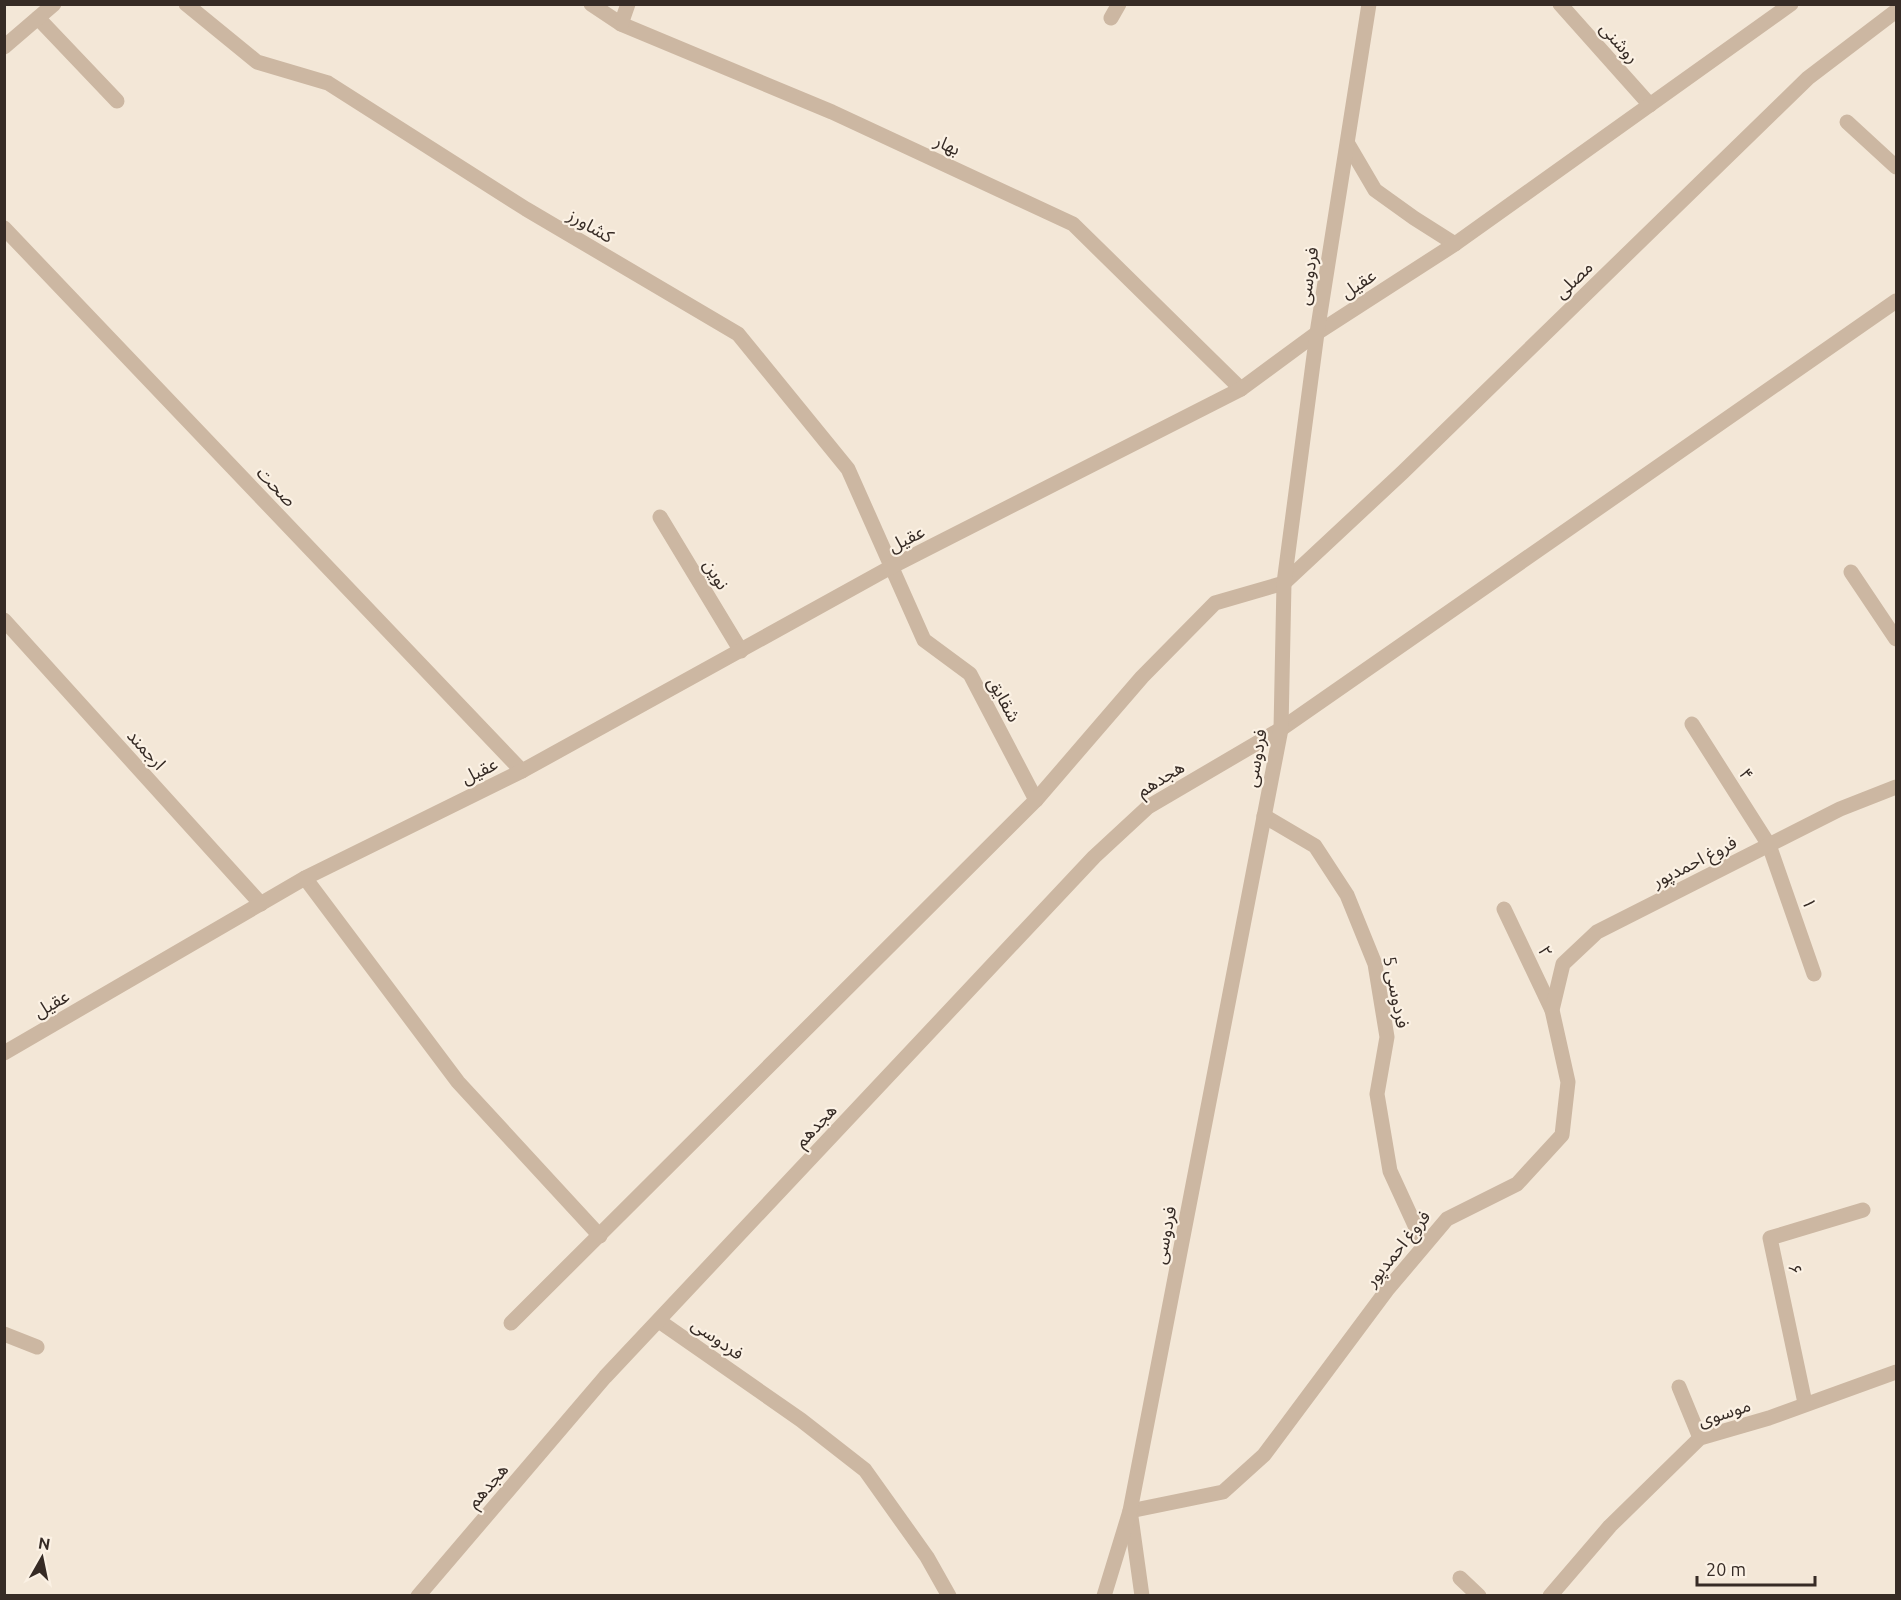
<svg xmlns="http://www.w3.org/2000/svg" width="1901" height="1600" font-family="Ubuntu,'Noto Sans Arabic',sans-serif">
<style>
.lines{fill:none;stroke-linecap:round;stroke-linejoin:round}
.minor{stroke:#ccb7a2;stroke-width:15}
.labels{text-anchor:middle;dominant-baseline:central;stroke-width:4.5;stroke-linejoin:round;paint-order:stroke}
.street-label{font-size:18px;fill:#362b25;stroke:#fbf1e4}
</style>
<rect width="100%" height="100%" fill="#f3e7d7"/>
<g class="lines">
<!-- minor -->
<g class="minor">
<polyline points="186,4 257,62 328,83 526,209 738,334 848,469 924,640 970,674 1036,800"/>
<polyline points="591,4 621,24 832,112 1073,224 1241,389"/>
<polyline points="1560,4 1650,105"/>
<polyline points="38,18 117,101"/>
<polyline points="1111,18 1119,4"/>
<polyline points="621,24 628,4"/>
<polyline points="4,47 54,4"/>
<polyline points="1847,122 1896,167"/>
<polyline points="1348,144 1375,190 1414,218 1455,244"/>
<polyline points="4,228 522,771"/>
<polyline points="660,517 741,651"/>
<polyline points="1851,572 1896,639"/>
<polyline points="4,620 261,904"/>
<polyline points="1692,724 1769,845 1814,974"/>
<polyline points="1264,816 1315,846 1347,895 1375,964 1387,1037 1377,1094 1390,1171 1424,1245"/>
<polyline points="305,878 458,1082 600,1236"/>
<polyline points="1504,909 1552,1010"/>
<polyline points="4,1053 305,878 522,771 891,567 1241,389 1317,333 1455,244 1791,4"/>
<polyline points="659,1321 801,1420 865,1470 927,1557 949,1596"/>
<polyline points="511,1323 1036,800 1142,677 1215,603 1284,583 1403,472 1808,78 1896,11"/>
<polyline points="4,1334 37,1347"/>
<polyline points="1679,1387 1700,1438"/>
<polyline points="1805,1403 1770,1238 1863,1210"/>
<polyline points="1130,1511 1223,1492 1264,1455 1387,1290 1447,1219 1517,1184 1562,1135 1568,1082 1552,1010 1563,964 1597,932 1840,809 1896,787"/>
<polyline points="1131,1517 1142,1596"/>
<polyline points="1460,1578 1479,1596"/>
<polyline points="418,1596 605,1377 1094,857 1148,807 1281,729 1896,301"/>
<polyline points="1104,1596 1130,1511 1281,729 1284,583 1317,333 1369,4"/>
<polyline points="1550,1596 1610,1526 1700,1438 1769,1418 1896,1372"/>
</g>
</g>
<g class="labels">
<!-- street labels -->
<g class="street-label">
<text transform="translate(1620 42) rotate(48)">روشنی</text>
<text transform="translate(948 144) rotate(25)">بهار</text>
<text transform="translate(591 225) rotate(30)">کشاورز</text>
<text transform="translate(1307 276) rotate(-81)">فردوسی</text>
<text transform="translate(1573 279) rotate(-44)">مصلی</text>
<text transform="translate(1358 283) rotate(-33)">عقیل</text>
<text transform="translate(277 486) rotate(46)">صحت</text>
<text transform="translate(906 538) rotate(-27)">عقیل</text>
<text transform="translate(717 574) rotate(59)">نوین</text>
<text transform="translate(1005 699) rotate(62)">شقایق</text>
<text transform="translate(147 749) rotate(48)">ارجمند</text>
<text transform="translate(1255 758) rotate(-80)">فردوسی</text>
<text transform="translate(479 770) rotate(-26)">عقیل</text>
<text transform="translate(1747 774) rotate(58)">۴</text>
<text transform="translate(1160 778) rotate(-32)">هجدهم</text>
<text transform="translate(1694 861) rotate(-27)">فروغ احمدپور</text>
<text transform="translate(1810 903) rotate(71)">۱</text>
<text transform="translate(1546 951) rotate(64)">۲</text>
<text transform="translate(1397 992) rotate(79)">5 فردوسی</text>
<text transform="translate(51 1003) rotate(-30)">عقیل</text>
<text transform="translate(815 1125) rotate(-47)">هجدهم</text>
<text transform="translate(1164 1235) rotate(-79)">فردوسی</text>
<text transform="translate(1397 1248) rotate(-51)">فروغ احمدپور</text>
<text transform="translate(1796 1269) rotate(78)">۶</text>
<text transform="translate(718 1338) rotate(35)">فردوسی</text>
<text transform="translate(1724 1412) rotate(-18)">موسوی</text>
<text transform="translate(487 1485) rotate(-49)">هجدهم</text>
</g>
</g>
<!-- border -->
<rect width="1901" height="1600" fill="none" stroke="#362b25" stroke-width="12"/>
<!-- north arrow -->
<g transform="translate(42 1558) rotate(9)" stroke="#fbf1e4" stroke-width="4.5" paint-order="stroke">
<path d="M0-4.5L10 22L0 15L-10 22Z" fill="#362b25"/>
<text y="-9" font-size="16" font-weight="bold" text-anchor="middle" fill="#362b25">N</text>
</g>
<!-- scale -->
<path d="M1697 1576v9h118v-9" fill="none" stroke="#362b25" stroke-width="3"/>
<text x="1706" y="1576" font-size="18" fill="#362b25" stroke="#fbf1e4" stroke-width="4.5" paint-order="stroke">20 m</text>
</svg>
